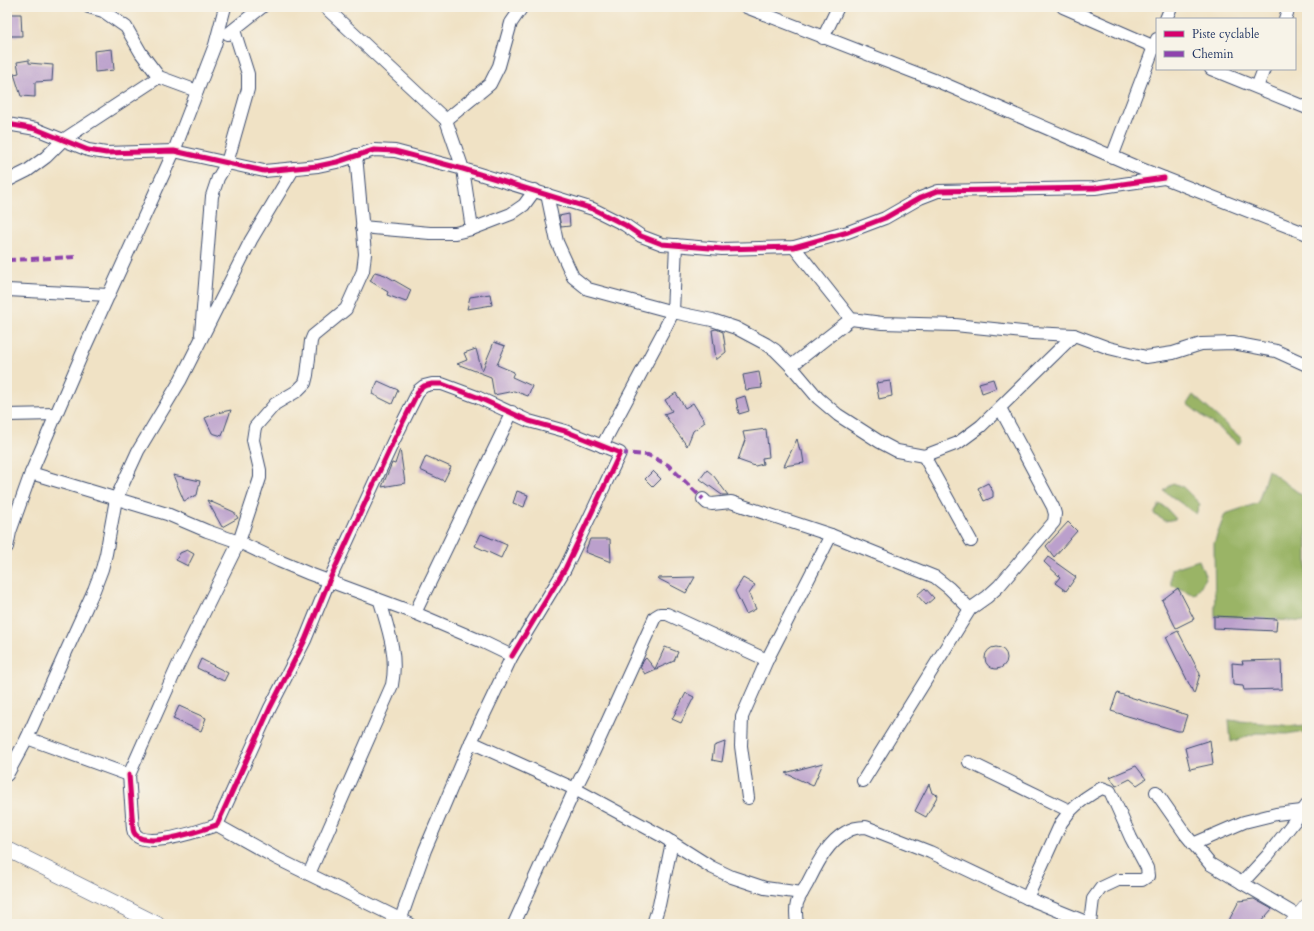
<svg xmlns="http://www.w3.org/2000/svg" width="1314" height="931" font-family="Cardo,serif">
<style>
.forest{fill:#9ab466;stroke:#5a7262}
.building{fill:#bba0cc}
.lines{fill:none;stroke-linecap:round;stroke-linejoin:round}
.minor-casing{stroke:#3b4a6d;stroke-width:14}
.tertiary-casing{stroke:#3b4a6d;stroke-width:16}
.minor{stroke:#fff;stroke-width:12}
.tertiary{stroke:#fff;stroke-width:15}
.quiet{stroke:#8e44ad;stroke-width:4;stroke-dasharray:8 4;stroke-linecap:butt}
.cycleway-casing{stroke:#f7f3e8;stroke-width:8}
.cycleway{stroke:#d6006c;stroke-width:5}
</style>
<rect width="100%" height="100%" fill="#f7f3e8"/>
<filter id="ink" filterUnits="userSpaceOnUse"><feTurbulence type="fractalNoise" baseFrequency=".025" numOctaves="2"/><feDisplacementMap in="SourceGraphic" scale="8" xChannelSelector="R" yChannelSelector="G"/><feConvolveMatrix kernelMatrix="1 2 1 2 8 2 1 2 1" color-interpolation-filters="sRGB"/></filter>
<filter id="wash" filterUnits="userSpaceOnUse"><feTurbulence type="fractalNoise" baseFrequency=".012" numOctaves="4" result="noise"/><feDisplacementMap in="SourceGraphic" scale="16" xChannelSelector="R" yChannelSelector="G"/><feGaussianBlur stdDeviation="0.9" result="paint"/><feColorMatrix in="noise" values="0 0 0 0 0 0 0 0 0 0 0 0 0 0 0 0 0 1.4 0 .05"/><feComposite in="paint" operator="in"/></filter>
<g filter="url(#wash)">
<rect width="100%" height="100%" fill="#f0e2c5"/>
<!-- forest -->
<g class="forest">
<polygon points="1193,395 1242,439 1239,444 1187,404"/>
<polygon points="1268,470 1307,499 1307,622 1215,616 1214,543 1225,514 1258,503"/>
<polygon points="1173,483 1183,487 1200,504 1196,514 1164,491"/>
<polygon points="1160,504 1167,509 1176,519 1165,521 1154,514"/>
<polygon points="1199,560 1206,578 1195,595 1171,585 1171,569"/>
<polygon points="1229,720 1293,726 1307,725 1307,734 1298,732 1287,734 1256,733 1231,742"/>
</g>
<g id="blocks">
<!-- building -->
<g class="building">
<polygon points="7,14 21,14 22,36 10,36 9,23 7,23"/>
<polygon points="112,49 114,70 95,72 94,51"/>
<polygon points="29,60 29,63 53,65 52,81 35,82 35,97 21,96 14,74 19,73 17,62"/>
<polygon points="569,214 570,226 561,227 559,216"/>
<polygon points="375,272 385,275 411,290 406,302 387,295 388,292 370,281"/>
<polygon points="490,294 492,305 467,309 470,297"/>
<polygon points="716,329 723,332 726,352 716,360 712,330"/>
<polygon points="494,342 505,346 497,365 514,372 512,377 532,386 528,396 514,391 494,395 491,377 457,364 467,360 464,353 476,349 482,371"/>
<polygon points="759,372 762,388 746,390 743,375"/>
<polygon points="993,379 996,388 982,393 979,383"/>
<polygon points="378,381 398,390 392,404 372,394"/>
<polygon points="890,381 892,396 879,399 876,383"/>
<polygon points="676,393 685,408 693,403 705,422 693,431 687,446 664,414 672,411 665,400"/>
<polygon points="745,396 749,411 739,414 736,399"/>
<polygon points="231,410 222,436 212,433 205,418 217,413"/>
<polygon points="766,429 769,457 762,458 763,464 755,466 738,460 745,440 743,432"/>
<polygon points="797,439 800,451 802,451 804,463 784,466"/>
<polygon points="400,449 405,483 382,487 392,463 395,464"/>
<polygon points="426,456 451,467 444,481 420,470"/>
<polygon points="707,470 713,475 728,495 722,495 700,479"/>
<polygon points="653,471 661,479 653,487 645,479"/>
<polygon points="173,475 200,481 197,495 184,501"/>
<polygon points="988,483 993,492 993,497 984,501 978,488"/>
<polygon points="517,491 528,495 524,507 513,503"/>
<polygon points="207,500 234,512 238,518 222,527"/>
<polygon points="1068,522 1077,531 1054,557 1046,546"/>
<polygon points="481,534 507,545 501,558 475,546"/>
<polygon points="590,539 610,539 611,562 585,552"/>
<polygon points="187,550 194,554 188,566 176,560 180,553"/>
<polygon points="1048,557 1076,577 1066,591 1055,583 1060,577 1044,562"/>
<polygon points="695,577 686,593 657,578"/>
<polygon points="743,578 755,585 749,594 756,609 746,614 735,591"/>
<polygon points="925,588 934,598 926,605 917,595"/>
<polygon points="1178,588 1194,619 1176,628 1162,600"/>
<polygon points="1214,616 1277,619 1276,631 1214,628"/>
<polygon points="1178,631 1200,674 1194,694 1166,637"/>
<polygon points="665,647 678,652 674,661 645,674 640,667 644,660 646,658 655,669"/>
<circle cx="996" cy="658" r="11"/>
<polygon points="201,659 228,673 224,681 197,668"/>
<polygon points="1281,660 1282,689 1244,690 1243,686 1233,685 1232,663 1243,664 1242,661"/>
<polygon points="686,693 694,697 681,723 672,719"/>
<polygon points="1117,693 1187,715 1182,731 1178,731 1111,711"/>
<polygon points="179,706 206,718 201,731 173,719"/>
<polygon points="1210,740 1213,764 1190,769 1185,748"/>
<polygon points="725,742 722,762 712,760 714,746"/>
<polygon points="823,763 813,786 785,773"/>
<polygon points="1136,766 1146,779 1137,785 1130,779 1116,786 1110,777"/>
<polygon points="929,784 932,793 938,795 926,817 915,811"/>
<polygon points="1254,899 1272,909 1259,924 1227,924 1239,901"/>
</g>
</g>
</g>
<g filter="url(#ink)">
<use href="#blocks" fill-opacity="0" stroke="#3b4a6d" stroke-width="1"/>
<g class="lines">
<!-- minor casing -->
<g class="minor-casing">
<g id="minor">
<polyline points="89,7 103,11 126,27 141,53 159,77 197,91"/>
<polyline points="325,7 446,120 463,169 472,229"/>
<polyline points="746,7 942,83 1139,168 1307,234"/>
<polyline points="1063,7 1157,48"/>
<polyline points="1166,19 1171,7"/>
<polyline points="1285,19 1289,7"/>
<polyline points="228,34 262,7"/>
<polyline points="823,38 838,7"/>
<polyline points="1211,69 1307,108"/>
<polyline points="1257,87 1264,69"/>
<polyline points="446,120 490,84 499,66 511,23 522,7"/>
<polyline points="7,124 36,129 88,150 106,153 174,151 264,171 318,166 337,162 374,150 395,151 463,169 593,209 625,225 641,236 662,244 722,249 794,247 848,232 885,218 920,198 938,191 1095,188 1164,178"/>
<polyline points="1112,157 1157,39"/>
<polyline points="7,181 27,171 46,157 63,140 159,77"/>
<polyline points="547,194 557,242 573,277 588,289 673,312 712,320 736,328 766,344 775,350 791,366 818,398 838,415 880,442 897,451 924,456 958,443 981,426 1074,335"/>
<polyline points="362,227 430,233 455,233 472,229 511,214 524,205 535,190"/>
<polyline points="794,247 851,319 882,323 955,325 1032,333 1074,335 1109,348 1146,357 1173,353 1201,344 1233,343 1276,351 1307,365"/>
<polyline points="7,290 109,295"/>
<polyline points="201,334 212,196 218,178 227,163 248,89 248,74 234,30"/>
<polyline points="791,366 851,319"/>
<polyline points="7,415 56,414"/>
<polyline points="602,446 663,332 673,312 676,245"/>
<polyline points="924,456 971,541"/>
<polyline points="31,473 167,514 207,531 239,542 279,561 310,574 415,613 483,642 512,656 471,742 425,850 399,924"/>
<polyline points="703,499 707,503 712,504 731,502 831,535 935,577 949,588 970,609"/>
<polyline points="7,547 10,532 31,473 85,347 174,151 215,45 225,7"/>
<polyline points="415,613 512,412"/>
<polyline points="27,738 129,775 178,665 239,542 260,478 260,470 253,440 255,427 275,404 297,391 305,383 307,375 311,341 313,336 346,309 363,271 365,254 356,155"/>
<polyline points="471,742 575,789 662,836 711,867 732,877 765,888 802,893"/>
<path d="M969,762L1070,811C1080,801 1090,794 1102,788L1110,791L1131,838L1147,868L1148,876L1142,880H1118L1101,888L1093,899L1090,923"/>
<polyline points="7,775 27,738 94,590 102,569 106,554 116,499 138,451 180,381 251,240 294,168"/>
<path d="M129,775L133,829C137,854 203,829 217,825L270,708L305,640L329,581L393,442L419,390L424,386L432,384H442L477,397L529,421L565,431L620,453L565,569L512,656"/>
<polyline points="863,781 970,609 987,597 999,586 1054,522 1055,514 1053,507 1000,408"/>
<polyline points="1156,792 1186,835 1210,864 1298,916"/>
<polyline points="748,798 741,746 742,717 767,660 831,535"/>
<polyline points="1070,811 1061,823 1027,898 1091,924"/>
<polyline points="217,825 276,858 410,924"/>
<polyline points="1193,844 1244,822 1276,814 1302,811"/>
<path d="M309,874L392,685C398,655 388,629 380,601"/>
<polyline points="1242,883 1268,855 1307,805"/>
<polyline points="514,924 575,789 594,751 655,617 660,614 667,614 767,660"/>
<polyline points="653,924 659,905 672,842"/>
<path d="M797,924C796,917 795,910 797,903C799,897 803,891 806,886C816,867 826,843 846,832C852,828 859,827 866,827L930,852L1027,898"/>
</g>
</g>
<!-- tertiary casing -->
<g class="tertiary-casing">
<g id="tertiary">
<polyline points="7,849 157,924"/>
<polyline points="1292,924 1307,906"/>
</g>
</g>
<!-- minor -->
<use href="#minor" class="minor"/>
<!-- tertiary -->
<use href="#tertiary" class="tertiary"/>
<!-- quiet -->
<g class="quiet">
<polyline points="7,260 76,257"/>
<polyline points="620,453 648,455 668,465 703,499"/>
</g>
<!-- cycleway casing -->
<g class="cycleway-casing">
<g id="cycleway">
<polyline points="7,124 36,129 88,150 106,153 174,151 264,171 318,166 337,162 374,150 395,151 463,169 593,209 625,225 641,236 662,244 722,249 794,247 848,232 885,218 920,198 938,191 1095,188 1164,178"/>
<path d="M129,775L133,829C137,854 203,829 217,825L270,708L305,640L329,581L393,442L419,390L424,386L432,384H442L477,397L529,421L565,431L620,453L565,569L512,656"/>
</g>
</g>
<!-- cycleway -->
<use href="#cycleway" class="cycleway"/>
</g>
</g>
<!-- margin -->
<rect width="1314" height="931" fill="none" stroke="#f7f3e8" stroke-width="24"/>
<!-- legend -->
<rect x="1156" y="18" width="140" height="52" fill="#f7f3e8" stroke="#9fa5b1"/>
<rect x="1164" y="31" width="20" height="6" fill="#d6006c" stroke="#9fa5b1"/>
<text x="1192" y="38" font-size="12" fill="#1b2f5e">Piste cyclable</text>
<rect x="1164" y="51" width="20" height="6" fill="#8e44ad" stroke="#9fa5b1"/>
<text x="1192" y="58" font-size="12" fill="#1b2f5e">Chemin</text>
</svg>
